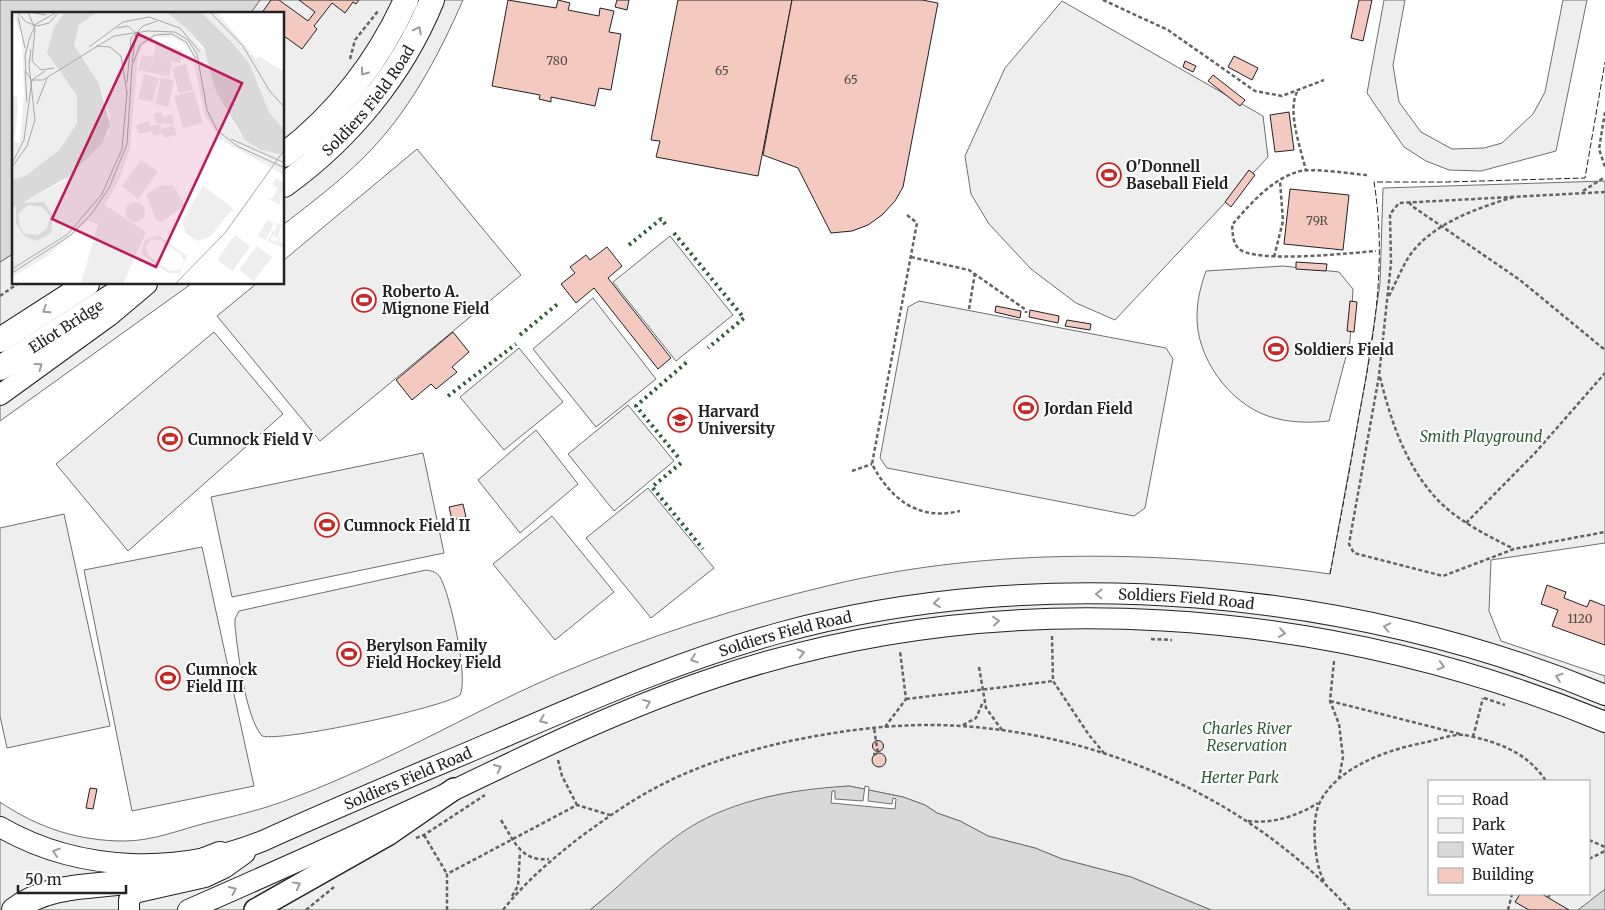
<svg xmlns="http://www.w3.org/2000/svg" width="1605" height="910" font-family="Merriweather,serif">
<style>
.green{fill:#eee;stroke:#6f6f6f;fill-rule:evenodd}
.water{fill:#d9d9d9;stroke:#6f6f6f}
.pier{fill:#fff;stroke:#6f6f6f}
.building{fill:#f3c9c0;stroke:#222}
.lines{fill:none;stroke-linecap:round;stroke-linejoin:round}
.primary-casing{stroke:#222;stroke-width:22}
.trunk-casing{stroke:#222;stroke-width:24}
.motorway-casing{stroke:#222;stroke-width:26}
.path{stroke:#646464;stroke-width:2.5;stroke-dasharray:4 2.5;stroke-linecap:butt}
.primary{stroke:#fff;stroke-width:20}
.trunk{stroke:#fff;stroke-width:21}
.motorway{stroke:#fff;stroke-width:24}
.hedge{stroke:#2f5e38;stroke-width:4;stroke-dasharray:2.5 4;stroke-linecap:butt}
.fence{stroke:#222;stroke-width:1;stroke-dasharray:6 2.5;stroke-linecap:butt}
.oneway{stroke:#9c9c9c}
.labels{text-anchor:middle;dominant-baseline:central;stroke-width:4;stroke-linejoin:round;paint-order:stroke}
.number-label{font-size:12px;fill:#564c4a}
.street-label{font-size:15px;fill:#222;stroke:#fff}
.poi-label{font-size:15px;font-weight:bold;fill:#222;stroke:#fff;text-anchor:start}
.park-label{font-size:15px;font-style:italic;fill:#2f5e38;stroke:#fff}
.inset-road{fill:none;stroke:#a7a7a7;stroke-width:1}
.view{fill:#c2185b;fill-opacity:0.15;stroke:#c2185b;stroke-width:2.5}
.inset-edge{fill:none;stroke:#222;stroke-width:2.5}
</style>
<rect width="100%" height="100%" fill="#fff"/>
<!-- green -->
<g class="green">
<path d="M260,0H463C438,57 408,114 363,158C339,182 311,203 284,224V14H250Z"/>
<polygon points="1384,0 1405,0 1393,65 1399,102 1421,132 1452,149 1484,148 1502,143 1533,114 1545,92 1563,0 1587,0 1556,151 1481,171 1449,170 1426,161 1404,147 1367,93"/>
<polygon points="1062,1 1263,116 1268,157 1115,320 1076,303 1031,269 989,224 971,194 965,156 1005,68"/>
<polygon points="417,149 521,275 320,441 217,316 256,284 284,284 284,260"/>
<path d="M1605,181V543L1491,560L1489,611L1501,641L1605,676V910H1211L1131,877L1062,859L1035,848L988,836L960,821L937,813L925,805L903,797L849,786L793,792L767,797L713,816L690,828L590,910H0V802C38,828 79,841 124,841C153,841 179,830 206,823C226,818 247,813 267,807C310,793 354,773 396,753C450,727 503,698 559,674C646,637 738,607 831,585C993,546 1166,551 1330,574L1366,377L1380,284L1383,188ZM1429,781H1589V894H1429Z"/>
<polygon points="670,236 733,315 676,361 613,282"/>
<polygon points="14,253 14,284 191,284 0,421 0,262"/>
<path d="M1283,266L1339,272L1353,289L1350,341L1329,421C1309,423 1288,423 1268,416C1229,403 1196,357 1197,316C1197,300 1201,285 1206,271Z"/>
<polygon points="593,298 656,379 596,427 533,349"/>
<polygon points="919,301 1166,348 1173,359 1145,508 1134,516 887,468 880,458 908,307"/>
<polygon points="214,332 283,414 128,551 56,464"/>
<polygon points="519,348 563,402 504,450 460,397"/>
<polygon points="628,405 674,461 614,511 568,454"/>
<polygon points="536,430 578,484 520,533 478,480"/>
<polygon points="423,453 444,553 232,597 211,497"/>
<polygon points="648,488 714,568 651,618 586,538"/>
<polygon points="64,514 110,726 7,748 0,716 0,528"/>
<polygon points="552,516 614,592 555,640 493,564"/>
<polygon points="202,547 254,786 132,811 84,570"/>
<path d="M426,570C432,571 437,572 440,577C450,594 469,678 460,695C442,708 283,742 262,736C245,716 238,653 235,626V619L239,611Z"/>
</g>
<!-- water -->
<g class="water">
<polygon points="0,0 260,0 250,14 14,14 14,253 0,262"/>
<path d="M849,786L903,797L925,805L937,813L960,821L988,836L1035,848L1062,859L1131,877L1211,910H590C623,884 652,852 687,829C734,799 795,789 849,786Z"/>
<polygon points="1605,889 1605,910 1578,910"/>
</g>
<!-- pier -->
<polygon class="pier" points="865,786 869,787 868,801 892,804 893,798 896,799 895,809 831,803 832,791 835,791 835,799 863,801"/>
<!-- building -->
<g class="building">
<polygon points="271,0 279,0 308,21 315,12 299,0 359,0 356,4 353,2 345,13 332,3 314,26 317,29 302,49 284,36 284,14 261,14"/>
<polygon points="508,0 556,8 558,0 570,3 568,10 599,16 600,8 614,11 609,32 621,34 611,90 599,88 595,106 551,97 551,102 539,99 540,95 492,86"/>
<polygon points="617,0 629,0 627,10 615,7"/>
<polygon points="678,0 792,0 758,176 656,157 660,141 651,140"/>
<polygon points="792,0 922,0 938,3 903,187 895,201 882,215 868,225 852,231 831,233 798,168 763,155"/>
<polygon points="1359,0 1372,0 1363,41 1351,38"/>
<polygon points="1234,56 1258,68 1252,80 1228,67"/>
<polygon points="1185,61 1196,66 1193,72 1183,67"/>
<polygon points="1213,75 1245,100 1240,106 1208,81"/>
<polygon points="1289,112 1294,150 1275,152 1270,115"/>
<polygon points="1249,170 1255,175 1231,207 1225,202"/>
<polygon points="1290,189 1349,195 1343,250 1284,244"/>
<polygon points="607,247 622,266 608,278 671,358 658,369 594,288 576,303 561,284 575,273 570,267 586,255 590,260"/>
<polygon points="1296,262 1327,264 1326,271 1296,269"/>
<polygon points="1350,301 1357,302 1354,332 1347,331"/>
<polygon points="996,306 1021,311 1020,318 995,312"/>
<polygon points="1030,310 1059,316 1058,323 1029,317"/>
<polygon points="1067,320 1091,324 1090,330 1065,326"/>
<polygon points="453,332 469,352 452,367 457,372 436,389 431,384 412,400 396,380"/>
<polygon points="463,504 466,517 452,520 449,507"/>
<polygon points="1547,585 1566,592 1564,598 1587,607 1590,600 1605,606 1605,645 1552,626 1558,610 1541,604"/>
<circle cx="878" cy="746" r="5.5"/>
<circle cx="879" cy="760" r="7"/>
<polygon points="90,788 97,789 93,809 86,808"/>
<polygon points="1520,894 1542,894 1569,910 1529,910 1515,902"/>
</g>
<g class="lines">
<!-- primary casing -->
<g class="primary-casing">
<g id="primary">
<polyline points="0,395 109,316 147,284"/>
<path id="s1" d="M0,827C80,873 180,875 265,840C342,805 420,773 497,740C590,700 681,660 779,633C1041,561 1355,590 1605,695"/>
<polyline points="129,910 129,900 134,893 205,877 224,868 245,853"/>
<path d="M188,910C277,871 366,831 454,790C539,749 624,708 714,678C1002,581 1326,607 1605,722"/>
</g>
</g>
<!-- trunk casing -->
<g class="trunk-casing">
<polyline id="trunk" points="255,910 389,834 454,789"/>
</g>
<!-- motorway casing -->
<g class="motorway-casing">
<g id="motorway">
<path d="M284,155C337,115 379,60 406,0"/>
<path id="s2" d="M284,185C349,138 402,74 432,0"/>
<polyline points="0,340 87,284"/>
<path id="s3" d="M0,368L131,284"/>
<path d="M14,910C50,882 97,888 140,880C167,875 193,864 220,854"/>
</g>
</g>
<!-- path -->
<g class="path">
<polyline points="1103,0 1168,30 1255,91 1282,96 1324,80"/>
<polyline points="350,59 355,40 378,11"/>
<path d="M1297,92C1287,112 1301,149 1306,171"/>
<polyline points="1605,112 1599,149 1605,167"/>
<path d="M1367,175C1352,174 1310,167 1297,172C1271,180 1249,205 1232,225C1233,233 1232,241 1238,248C1252,264 1351,253 1376,251"/>
<polyline points="1583,191 1605,177"/>
<polyline points="1605,192 1399,203 1390,214 1391,263 1379,376 1349,544 1354,553 1443,576 1514,549 1605,532"/>
<polyline points="1409,202 1412,206 1520,280 1605,350"/>
<path d="M907,215L917,223L872,464C891,500 919,521 960,511"/>
<polyline points="911,257 969,270 1026,310 1026,313"/>
<polyline points="1274,257 1283,221 1280,181"/>
<polyline points="0,296 17,284"/>
<path d="M1389,296C1395,284 1401,270 1408,258C1430,224 1477,208 1514,197"/>
<polyline points="969,309 975,273"/>
<path d="M1380,377C1392,426 1410,479 1451,512C1470,527 1492,538 1514,549"/>
<polyline points="852,471 872,464"/>
<polyline points="1466,523 1535,453 1605,373"/>
<polyline points="1052,636 1053,681 1089,735 1104,753"/>
<polyline points="1151,639 1172,640"/>
<polyline points="1334,661 1330,701 1339,724 1343,757 1339,778"/>
<polyline points="979,667 986,708 1002,730"/>
<polyline points="1484,698 1505,705"/>
<polyline points="906,699 1053,681"/>
<polyline points="1330,701 1460,734"/>
<polyline points="963,725 976,718 983,702"/>
<polyline points="885,727 906,699 900,651"/>
<path d="M1465,735C1498,742 1527,752 1546,781"/>
<polyline points="1473,737 1483,698"/>
<polyline points="873,754 878,754 874,728"/>
<polyline points="558,760 562,776 577,805"/>
<path d="M501,820C514,841 521,862 549,859"/>
<path d="M1248,821C1273,824 1297,816 1318,803"/>
<polyline points="424,835 447,874"/>
<polyline points="416,838 424,835 485,795"/>
<polyline points="1589,840 1605,847"/>
<polyline points="1589,859 1605,851"/>
<path d="M1324,881C1318,870 1316,856 1315,844C1314,831 1314,814 1320,802C1338,766 1390,749 1427,742C1440,739 1452,734 1465,735"/>
<polyline points="512,896 518,886 520,852"/>
<polyline points="1548,898 1550,894"/>
<polyline points="306,910 334,887"/>
<polyline points="447,910 447,874 577,805 610,815"/>
<path d="M503,910C525,882 551,860 579,838C605,819 630,801 659,786C697,766 739,753 781,743C840,730 901,722 961,726C1106,735 1253,801 1350,910"/>
<polyline points="1508,910 1512,894"/>
</g>
<!-- primary -->
<use href="#primary" class="primary"/>
<!-- trunk -->
<use href="#trunk" class="trunk"/>
<!-- motorway -->
<use href="#motorway" class="motorway"/>
<!-- hedge -->
<g class="hedge">
<polyline points="674,233 744,318 708,348"/>
<polyline points="629,245 661,219 666,225"/>
<polyline points="520,335 560,302"/>
<polyline points="448,396 516,344"/>
<polyline points="678,457 636,406 687,362"/>
<polyline points="681,463 652,487 703,549"/>
</g>
<!-- fence -->
<path class="fence" d="M1330,574C1340,521 1350,469 1359,416C1374,337 1387,262 1374,182H1446L1585,178L1605,62"/>
</g>
<!-- one-way arrows -->
<defs><path id="oneway-chevron" d="M-2-3.5L2.5 0L-2 3.5" fill="none" stroke-width="1.6" stroke-linecap="round" stroke-linejoin="round" transform="scale(1.25)"/></defs>
<g class="oneway">
<use href="#oneway-chevron" transform="translate(418 30) rotate(-63)"/>
<use href="#oneway-chevron" transform="translate(364 72) rotate(126)"/>
<use href="#oneway-chevron" transform="translate(46 310) rotate(147)"/>
<use href="#oneway-chevron" transform="translate(39 366) rotate(-36)"/>
<use href="#oneway-chevron" transform="translate(1099 594) rotate(-179)"/>
<use href="#oneway-chevron" transform="translate(937 603) rotate(173)"/>
<use href="#oneway-chevron" transform="translate(996 621) rotate(-5)"/>
<use href="#oneway-chevron" transform="translate(1387 627) rotate(-168)"/>
<use href="#oneway-chevron" transform="translate(1282 633) rotate(8)"/>
<use href="#oneway-chevron" transform="translate(801 653) rotate(-14)"/>
<use href="#oneway-chevron" transform="translate(694 659) rotate(161)"/>
<use href="#oneway-chevron" transform="translate(1441 666) rotate(15)"/>
<use href="#oneway-chevron" transform="translate(1559 677) rotate(-161)"/>
<use href="#oneway-chevron" transform="translate(647 703) rotate(-22)"/>
<use href="#oneway-chevron" transform="translate(543 720) rotate(157)"/>
<use href="#oneway-chevron" transform="translate(498 768) rotate(-25)"/>
<use href="#oneway-chevron" transform="translate(56 852) rotate(-162)"/>
<use href="#oneway-chevron" transform="translate(297 885) rotate(-29)"/>
<use href="#oneway-chevron" transform="translate(233 890) rotate(-24)"/>
</g>
<!-- icons -->
<defs>
<g id="stadium-ring" transform="scale(1.25)"><circle r="9.5" fill="#fff" stroke="#c62828" stroke-width="1.5"/><path d="M0-5a6.5 5 0 1 0 0 10a6.5 5 0 1 0 0-10ZM-3.5-1.8h7v3.6h-7Z" fill="#c62828"/></g>
<g id="university-ring" transform="scale(1.25)"><circle r="9.5" fill="#fff" stroke="#c62828" stroke-width="1.5"/><path d="M0-5L7-2L0 1L-7-2ZM-4 1L0 2.5L4 1V4Q0 6-4 4Z" fill="#c62828"/></g>
</defs>
<g fill-rule="evenodd">
<use href="#stadium-ring" x="1109" y="175"/>
<use href="#stadium-ring" x="364" y="300"/>
<use href="#stadium-ring" x="1276" y="349"/>
<use href="#stadium-ring" x="1026" y="408"/>
<use href="#university-ring" x="680" y="420"/>
<use href="#stadium-ring" x="170" y="439"/>
<use href="#stadium-ring" x="327" y="525"/>
<use href="#stadium-ring" x="349" y="654"/>
<use href="#stadium-ring" x="168" y="678"/>
</g>
<g class="labels">
<!-- number labels -->
<g class="number-label">
<text x="557" y="60">780</text>
<text x="722" y="70">65</text>
<text x="851" y="79">65</text>
<text x="1317" y="220">79R</text>
<text x="1580" y="618">1120</text>
</g>
<!-- street labels -->
<g class="street-label">
<text stroke="none"><textPath href="#s2" startOffset="120">Soldiers Field Road</textPath></text>
<text stroke="none"><textPath href="#s3" startOffset="78">Eliot Bridge</textPath></text>
<text stroke="none"><textPath href="#s1" startOffset="1240">Soldiers Field Road</textPath></text>
<text stroke="none"><textPath href="#s1" startOffset="835">Soldiers Field Road</textPath></text>
<text stroke="none"><textPath href="#s1" startOffset="430">Soldiers Field Road</textPath></text>
</g>
<!-- poi labels -->
<g class="poi-label">
<text x="1126" y="166">O'Donnell<tspan x="1126" dy="17">Baseball Field</tspan></text>
<text x="382" y="291">Roberto A.<tspan x="382" dy="17">Mignone Field</tspan></text>
<text x="1294" y="349">Soldiers Field</text>
<text x="1044" y="408">Jordan Field</text>
<text x="698" y="411">Harvard<tspan x="698" dy="17">University</tspan></text>
<text x="188" y="439">Cumnock Field V</text>
<text x="344" y="525">Cumnock Field II</text>
<text x="366" y="645">Berylson Family<tspan x="366" dy="17">Field Hockey Field</tspan></text>
<text x="186" y="669">Cumnock<tspan x="186" dy="17">Field III</tspan></text>
</g>
<!-- park labels -->
<g class="park-label">
<text x="1481" y="436">Smith Playground</text>
<text x="1247" y="728">Charles River<tspan x="1247" dy="17">Reservation</tspan></text>
<text x="1240" y="777">Herter Park</text>
</g>
</g>
<!-- overview -->
<g transform="translate(12 12)">
<rect width="272" height="272" fill="#fff"/>
<path d="M0,0H53L42,15L36,41L65,84L67,98L63,116L50,135L13,164L0,168V85L5,84L6,98L2,129L8,131L12,80L10,23ZM85,0H154L173,15L196,44L204,80L229,123L249,138L272,143V163L208,127L193,104L181,46L175,34L161,25H143L132,32L126,44L118,136L107,168L93,193L134,220L111,272H69L86,212L76,209L34,245L0,265V196L52,169L88,134L97,120L98,103L87,72L66,43L62,31L67,13ZM189,0H205L244,47L247,44L272,60V118L255,98L236,51L215,24ZM144,32L171,38L168,51L149,47L160,50L157,65L126,58L130,43L141,45ZM174,52L181,78L167,81L160,56ZM132,62L147,66L141,90L126,87ZM149,65L162,68L156,95L143,92ZM182,79L191,111L171,116L162,84ZM149,100L151,105L160,102L162,112L144,111L141,102ZM137,109L138,114L148,112L149,117L162,113L164,123L152,126L150,121L141,124L140,119L127,122L124,113ZM129,148L146,160L126,187L110,174ZM264,166L272,171L268,193L257,187L261,186L266,177L260,172ZM151,173H161L173,193L149,210L144,208L134,182ZM191,174L221,196L199,224L186,229L174,222L170,209ZM113 200a10 10 0 1 1 20 0a10 10 0 1 1-20 0ZM255,208L262,211L254,228L246,224ZM265,211L270,213L265,227L262,223L258,228L265,230L272,214L267,230L272,231V236L255,229L261,219H263ZM146,223L175,244L168,261H156L129,242L133,228ZM139,227L148,228L168,242L172,249L169,257L158,259L137,244L133,236ZM223,223L238,234L221,259L205,248ZM245,234L260,245L242,269L227,258Z" fill="#eee" fill-rule="evenodd"/>
<path d="M53,0H85L67,13L62,33L87,72L98,113L90,132L56,165L10,191L32,190L41,203L39,221L25,229L13,224L4,212V194L0,196V168L13,164L48,137L65,111V84L35,41L42,15ZM16,193L30,195L38,204L35,216L27,223L13,222L8,214L6,202ZM154,0H189L217,27L237,51L257,100L272,118V143L249,138L233,128L204,80L192,36L173,15Z" fill="#d9d9d9" fill-rule="evenodd"/>
<path class="inset-road" d="M5,0L14,10L25,14L37,11L45,2M16,0L23,17L20,49L29,58L42,56M18,0L34,3M198,0L231,34L257,78L273,96M43,1L24,12L18,25L13,44L14,60L19,68H31L102,24L136,19L163,20L176,28L185,42L195,98L205,118L225,134L273,156M6,5L13,36M105,16L116,14L124,21L120,50M84,34L98,35L109,44L115,81M77,35L111,10L137,5L168,16L188,40M13,59L15,90M115,71L119,26L131,14L145,9M25,92L35,66M219,127L273,151M0,151L12,128L20,68L33,59M0,155L15,134L23,108L17,53L19,37M0,257L56,222L90,182L110,137L115,80M0,261L59,223L80,201L97,176L115,132L120,54L128,33L143,23L160,22L174,30L184,47M163,272L213,221L273,137"/>
<path class="view" d="M126,22L230,71L144,255L40,207Z"/>
<rect width="272" height="272" class="inset-edge"/>
</g>
<!-- legend -->
<rect x="1428" y="780" width="162" height="115" fill="#ffffff" stroke="#a7a7a7"/>
<rect x="1438" y="796" width="25" height="8" fill="#ffffff" stroke="#a7a7a7"/>
<text x="1472" y="805" font-size="15" fill="#222222">Road</text>
<rect x="1438" y="818" width="25" height="15" fill="#eeeeee" stroke="#a7a7a7"/>
<text x="1472" y="830" font-size="15" fill="#222222">Park</text>
<rect x="1438" y="842" width="25" height="15" fill="#d9d9d9" stroke="#a7a7a7"/>
<text x="1472" y="855" font-size="15" fill="#222222">Water</text>
<rect x="1438" y="868" width="25" height="15" fill="#f3c9c0" stroke="#a7a7a7"/>
<text x="1472" y="880" font-size="15" fill="#222222">Building</text>
<!-- scale -->
<path d="M18 885v8h108v-8" fill="none" stroke="#222222" stroke-width="2.5"/>
<text x="25" y="885" font-size="15" fill="#222222" stroke="#ffffff" stroke-width="4" paint-order="stroke">50 m</text>
</svg>
